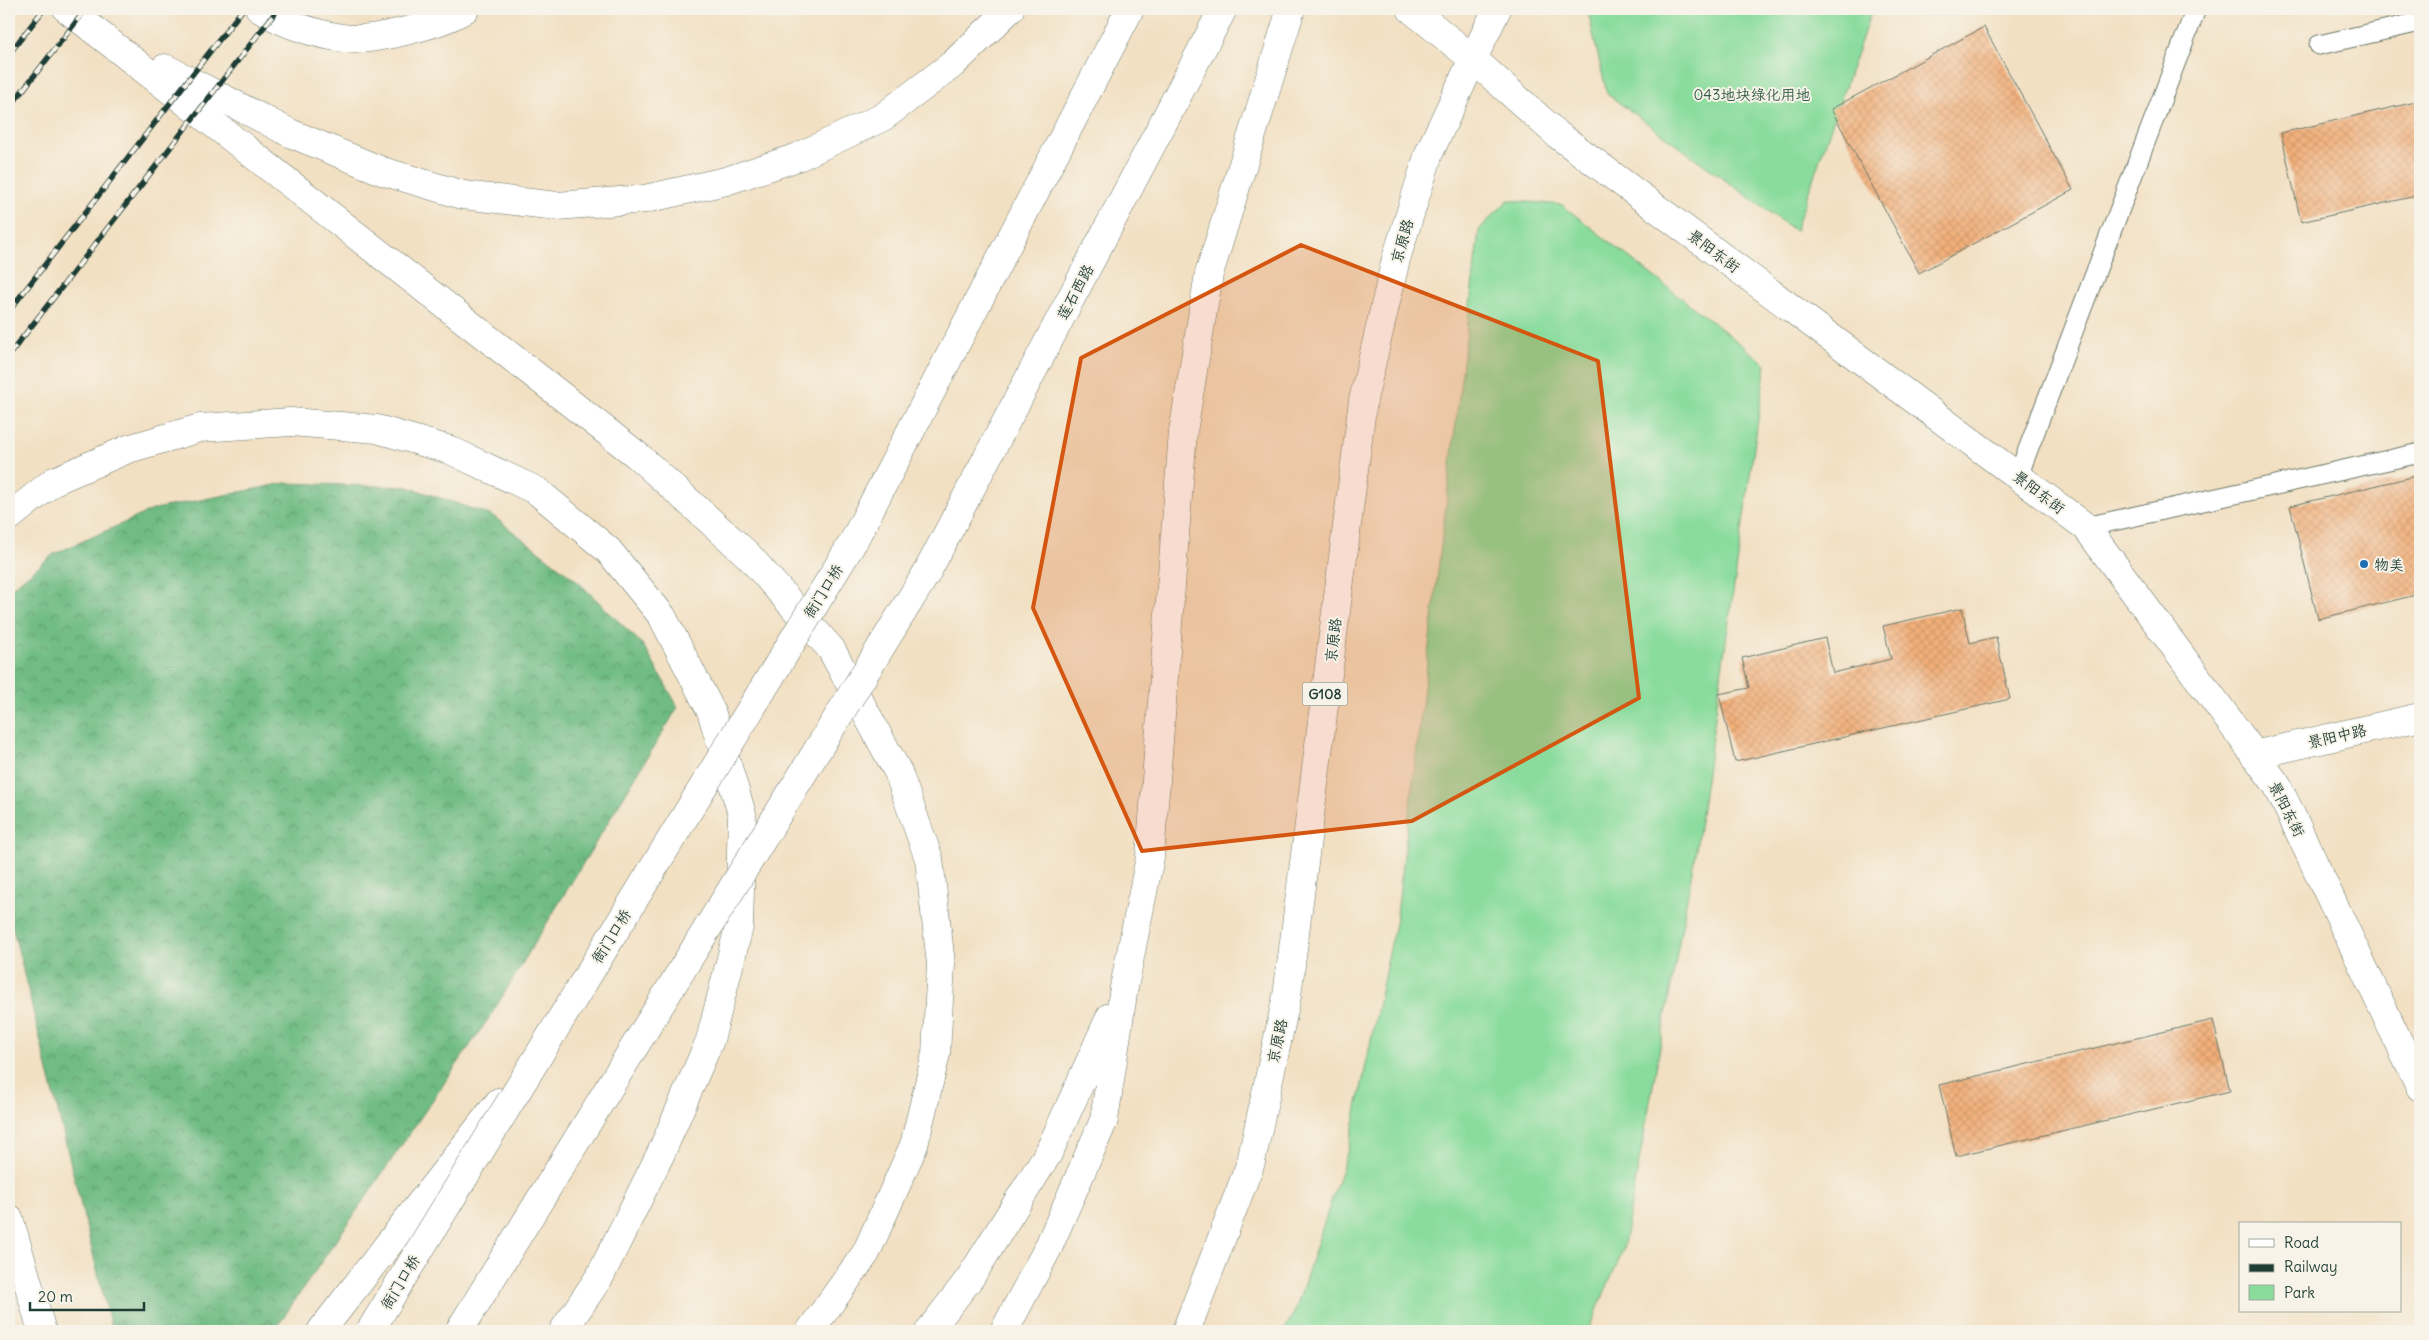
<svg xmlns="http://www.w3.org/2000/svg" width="2429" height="1340" font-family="Delius,'LXGW WenKai TC',sans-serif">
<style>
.green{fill:#8adc9d;stroke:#548c68}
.forest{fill:url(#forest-crowns);stroke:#477c5c}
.building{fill:url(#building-cross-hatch)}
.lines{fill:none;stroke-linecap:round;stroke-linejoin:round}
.lane-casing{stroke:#697666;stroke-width:21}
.street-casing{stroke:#697666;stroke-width:29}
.secondary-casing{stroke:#697666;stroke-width:29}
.highway-casing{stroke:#697666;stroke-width:29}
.lane{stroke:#fff;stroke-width:19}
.street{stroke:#fff;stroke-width:28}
.secondary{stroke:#fff;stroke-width:28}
.highway{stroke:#fff;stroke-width:28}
.rail-casing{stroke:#1f3d34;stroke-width:5.5}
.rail{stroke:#f7f3e8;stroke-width:4;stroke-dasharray:11;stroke-linecap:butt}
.highway-bridge-casing{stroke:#697666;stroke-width:29;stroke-linecap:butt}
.highway-bridge{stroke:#fff;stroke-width:28}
.marked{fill:#d45610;fill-opacity:0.2;stroke:#d45610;stroke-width:4;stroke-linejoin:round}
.poi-dot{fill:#1f6fb2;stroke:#f7f3e8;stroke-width:2}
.labels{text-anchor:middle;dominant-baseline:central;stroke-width:4;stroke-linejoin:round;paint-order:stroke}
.shield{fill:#f7f3e8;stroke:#60746a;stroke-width:1}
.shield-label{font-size:14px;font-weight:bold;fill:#1f3d34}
.park-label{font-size:15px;fill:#345d49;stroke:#f7f3e8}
.street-label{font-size:15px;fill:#1f3d34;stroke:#f7f3e8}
.poi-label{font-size:15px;fill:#1f3d34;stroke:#f7f3e8;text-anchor:start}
</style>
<defs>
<pattern id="forest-crowns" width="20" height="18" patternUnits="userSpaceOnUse" patternTransform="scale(1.25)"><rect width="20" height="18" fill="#6fbc84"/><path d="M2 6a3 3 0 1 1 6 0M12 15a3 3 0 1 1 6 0" fill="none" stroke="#5b9a6d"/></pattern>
<pattern id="building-cross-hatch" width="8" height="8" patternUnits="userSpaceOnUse" patternTransform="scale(1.25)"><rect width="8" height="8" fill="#f2af79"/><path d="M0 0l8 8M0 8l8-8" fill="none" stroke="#cf9769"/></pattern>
</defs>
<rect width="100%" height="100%" fill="#f7f3e8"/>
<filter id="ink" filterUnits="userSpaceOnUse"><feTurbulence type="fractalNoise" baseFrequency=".02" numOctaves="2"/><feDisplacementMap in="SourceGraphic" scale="10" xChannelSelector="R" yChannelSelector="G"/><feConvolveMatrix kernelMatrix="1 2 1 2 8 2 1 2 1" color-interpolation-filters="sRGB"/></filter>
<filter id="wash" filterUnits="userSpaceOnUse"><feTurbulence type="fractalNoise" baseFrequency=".0096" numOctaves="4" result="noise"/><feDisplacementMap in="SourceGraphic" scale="20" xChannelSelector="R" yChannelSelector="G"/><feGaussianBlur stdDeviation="1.12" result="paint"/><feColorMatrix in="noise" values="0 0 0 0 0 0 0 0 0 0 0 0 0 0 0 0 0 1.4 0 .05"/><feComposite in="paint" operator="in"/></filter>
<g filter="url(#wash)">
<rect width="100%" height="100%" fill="#f2e0c3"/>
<!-- green -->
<g class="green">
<polygon points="1590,9 1872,9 1795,231 1607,94 1588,12"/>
<polygon points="1508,200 1562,205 1766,364 1696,849 1623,1250 1588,1331 1284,1331 1295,1311 1349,1147 1397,914 1479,230"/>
</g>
<!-- forest -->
<polygon class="forest" points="285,483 408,487 493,516 576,580 643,645 678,707 491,1015 274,1331 112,1331 9,913 9,590 54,554 155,509"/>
<g id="blocks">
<!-- building -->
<g class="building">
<polygon points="1984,27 2073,190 1919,273 1831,109"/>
<polygon points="2420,101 2420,195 2301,222 2281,133"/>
<polygon points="2420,475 2420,594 2318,619 2290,506"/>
<polygon points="1962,608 1970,643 1996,637 2010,699 1735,762 1719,694 1749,688 1742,658 1825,638 1833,673 1891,659 1883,626"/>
<polygon points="2420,882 2420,913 2419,913 2413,884"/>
<polygon points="2213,1020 2230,1091 1956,1156 1939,1085"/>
</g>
</g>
</g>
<g filter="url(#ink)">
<use href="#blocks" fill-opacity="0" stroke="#697666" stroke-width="1"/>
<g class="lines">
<!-- lane casing -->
<g class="lane-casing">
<g id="lane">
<polyline points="2319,45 2420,22"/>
<polyline points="2018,476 2196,9"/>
<polyline points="2086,527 2420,453"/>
</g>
</g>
<!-- street casing -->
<g class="street-casing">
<g id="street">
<path d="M260,9C285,24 315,34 343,38C370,43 443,24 465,9"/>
<polyline points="1473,59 1497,9"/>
<polyline points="2254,755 2420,717"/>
</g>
</g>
<!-- secondary casing -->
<g class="secondary-casing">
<polyline id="secondary" points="1411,9 1473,59 1558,135 2086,527 2277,785 2420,1087"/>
</g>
<!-- highway casing -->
<g class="highway-casing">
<g id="highway">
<polyline points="67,9 638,456 748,555 831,649 898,772 929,859 941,964 936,1054 914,1145 866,1253 810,1331"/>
<polyline points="165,68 290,133 382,171 463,195 557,206 645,199 726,181 798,157 883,117 953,64 1010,9"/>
<polyline points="9,517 54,481 128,449 200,428 291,422 377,429 450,450 537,491 608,550 662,616 711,711 742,814 739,927 710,1040 661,1153 600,1276 563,1331"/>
<polyline points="853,542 1130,9"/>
<polyline points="926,574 1223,9"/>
<polyline points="9,1218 42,1331"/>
<polyline points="321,1331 499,1102"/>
<polyline points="929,1331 970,1278 1049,1152 1110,1017"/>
<polyline points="1004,1331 1048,1248 1104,1120 1124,987 1150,857 1183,432 1209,274 1291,9"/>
<polyline points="1186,1331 1251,1162 1287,996 1363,400 1396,259 1429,153 1473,59"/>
</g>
</g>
<!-- lane -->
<use href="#lane" class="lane"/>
<!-- street -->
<use href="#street" class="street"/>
<!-- secondary -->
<use href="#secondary" class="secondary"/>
<!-- highway -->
<use href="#highway" class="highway"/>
<!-- rail casing -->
<g class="rail-casing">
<g id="rail">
<polyline points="9,54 44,9"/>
<polyline points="9,108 86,9"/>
<polyline points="9,311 243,9"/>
<polyline points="9,355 278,9"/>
</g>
</g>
<!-- rail -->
<use href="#rail" class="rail"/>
<!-- highway-bridge casing -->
<g class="highway-bridge-casing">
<g id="highway-bridge">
<polyline points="370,1331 853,542"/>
<polyline points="459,1331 926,574"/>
</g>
</g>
<!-- highway-bridge -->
<use href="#highway-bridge" class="highway-bridge"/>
</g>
</g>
<!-- marked area -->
<path class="marked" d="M1301,245L1598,361L1639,698L1412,821L1142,851L1033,608L1081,358Z"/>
<!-- markers -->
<circle class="poi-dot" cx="2364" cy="564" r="5"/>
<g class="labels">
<!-- shield labels -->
<rect class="shield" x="1302.5" y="682.5" width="45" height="23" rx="4"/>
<g class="shield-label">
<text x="1325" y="694">G108</text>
</g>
<!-- park labels -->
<g class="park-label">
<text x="1752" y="94">043地块绿化用地</text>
</g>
<!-- street labels -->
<g class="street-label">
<text transform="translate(1402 241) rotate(-74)">京原路</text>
<text transform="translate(1714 251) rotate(37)">景阳东街</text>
<text transform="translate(1075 292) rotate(-62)">莲石西路</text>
<text transform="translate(2039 492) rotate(37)">景阳东街</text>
<text transform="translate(823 591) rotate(-58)">衙门口桥</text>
<text transform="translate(1333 640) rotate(-83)">京原路</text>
<text transform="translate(2337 736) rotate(-13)">景阳中路</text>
<text transform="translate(2287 809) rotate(63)">景阳东街</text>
<text transform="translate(611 936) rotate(-58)">衙门口桥</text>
<text transform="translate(1277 1041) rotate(-78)">京原路</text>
<text transform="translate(400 1282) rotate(-59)">衙门口桥</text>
</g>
<!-- poi labels -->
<g class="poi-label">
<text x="2374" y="564">物美</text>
</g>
</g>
<!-- margin -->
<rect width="2429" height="1340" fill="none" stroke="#f7f3e8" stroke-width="30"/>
<!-- legend -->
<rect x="2239" y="1222" width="162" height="90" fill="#f7f3e8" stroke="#a1aaa0"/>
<rect x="2249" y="1239" width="25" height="8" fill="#ffffff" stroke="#a1aaa0"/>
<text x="2284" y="1248" font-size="15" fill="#1f3d34">Road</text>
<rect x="2249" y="1264" width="25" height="8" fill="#1f3d34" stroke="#a1aaa0"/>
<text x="2284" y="1272" font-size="15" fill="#1f3d34">Railway</text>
<rect x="2249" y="1285" width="25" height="15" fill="#8adc9d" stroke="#a1aaa0"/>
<text x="2284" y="1298" font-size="15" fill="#1f3d34">Park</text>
<!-- scale -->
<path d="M30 1302v8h114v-8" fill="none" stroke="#1f3d34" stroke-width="2.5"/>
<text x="38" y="1302" font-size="15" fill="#1f3d34" stroke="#f7f3e8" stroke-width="4" paint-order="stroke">20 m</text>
</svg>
